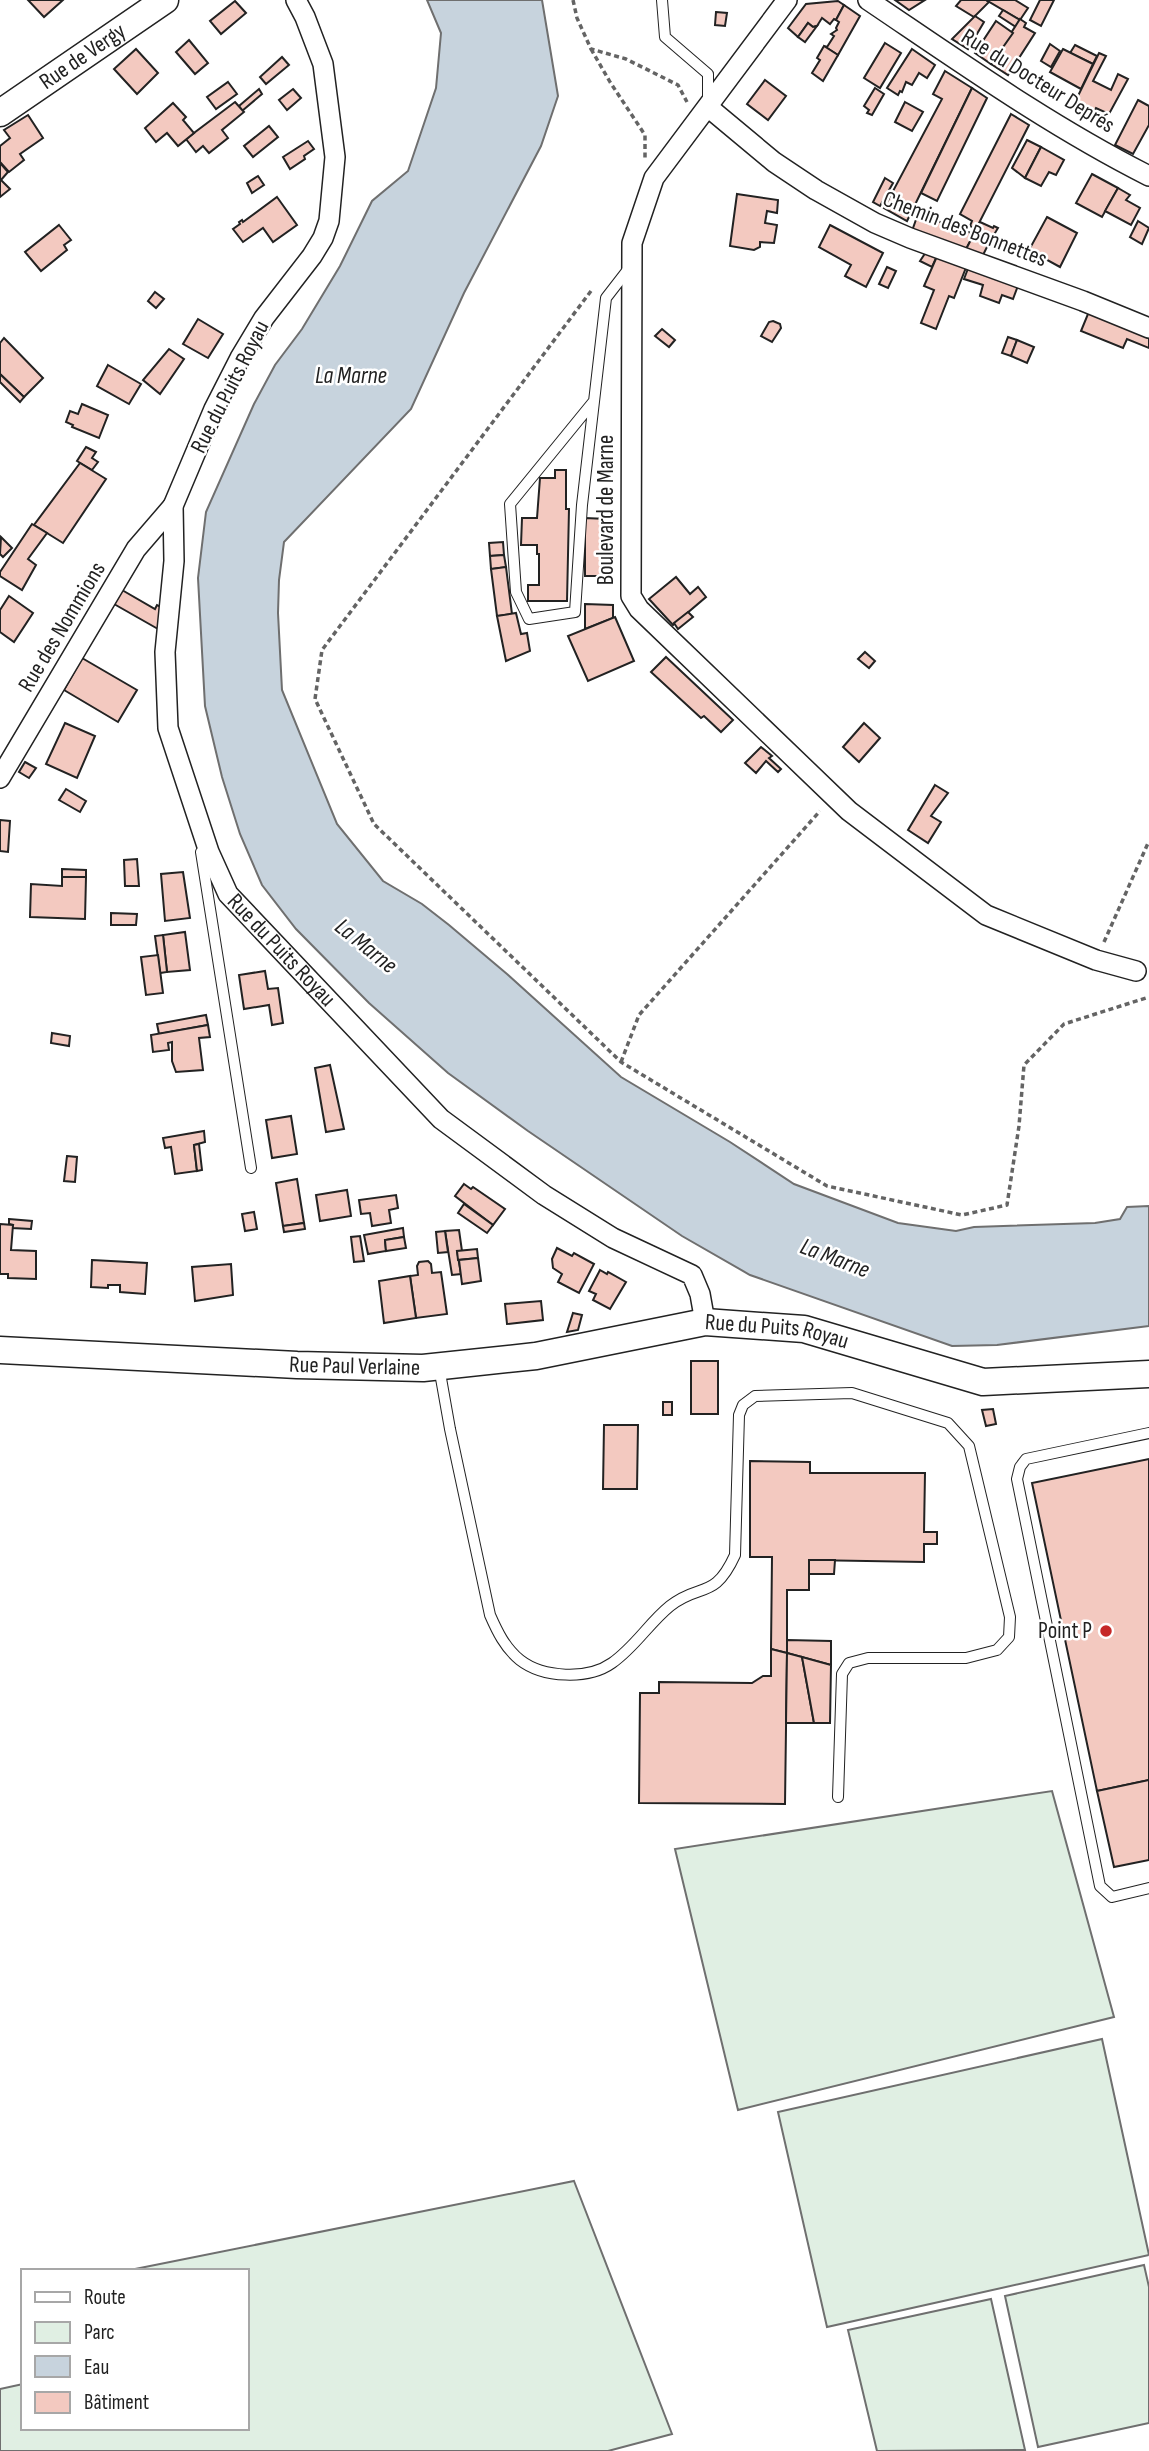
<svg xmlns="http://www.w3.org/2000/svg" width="1149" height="2451" font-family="'Sofia Sans Condensed',sans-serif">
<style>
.green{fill:#e0efe3;stroke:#6f6f6f;stroke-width:2}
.water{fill:#c7d3dd;stroke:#6f6f6f;stroke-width:2}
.building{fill:#f3c9c0;stroke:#222;stroke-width:2}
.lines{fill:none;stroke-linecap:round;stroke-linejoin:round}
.lane-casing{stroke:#222;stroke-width:12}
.street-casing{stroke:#222;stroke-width:22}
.secondary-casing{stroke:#222;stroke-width:29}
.path{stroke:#646464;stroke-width:3.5;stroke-dasharray:5 3.5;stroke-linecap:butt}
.lane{stroke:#fff;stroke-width:10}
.street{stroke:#fff;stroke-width:19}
.secondary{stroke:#fff;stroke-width:26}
.poi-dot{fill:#c62828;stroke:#fff;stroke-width:2.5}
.labels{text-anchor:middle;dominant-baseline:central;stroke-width:5;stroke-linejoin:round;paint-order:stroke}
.street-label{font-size:23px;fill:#222;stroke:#fff}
.poi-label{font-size:23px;fill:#222;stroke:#fff;text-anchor:end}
.water-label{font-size:24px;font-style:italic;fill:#222;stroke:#fff}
</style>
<rect width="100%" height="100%" fill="#fff"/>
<!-- green -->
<g class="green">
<polygon points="1052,1791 1114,2017 738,2110 675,1849"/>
<polygon points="1102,2039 1149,2255 827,2327 778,2112"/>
<polygon points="574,2181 672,2434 608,2451 0,2451 0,2389 23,2384 23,2428 247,2428 247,2271 125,2271"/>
<polygon points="1144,2265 1149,2287 1149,2423 1038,2447 1005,2296"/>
<polygon points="991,2299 1025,2450 877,2451 848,2330"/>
</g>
<!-- water -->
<polygon class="water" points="427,0 542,0 558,96 541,146 464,293 411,409 284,542 279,580 278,613 282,690 337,824 383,881 422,904 449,925 507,974 621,1077 730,1142 794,1184 898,1223 956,1231 974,1227 1095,1223 1120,1219 1127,1207 1149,1206 1149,1326 997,1345 952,1346 750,1275 682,1236 528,1131 448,1073 369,1003 296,929 262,885 240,834 222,777 205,706 198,578 206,512 254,404 275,365 302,329 340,266 372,201 408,171 436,88 441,33"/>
<!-- building -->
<g class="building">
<polygon points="28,0 63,0 44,17"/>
<polygon points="895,0 925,0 909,10"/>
<polygon points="961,0 986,0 989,2 974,17 956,6"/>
<polygon points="986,0 1015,0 1028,8 1020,20"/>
<polygon points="1040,0 1054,0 1041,26 1030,20"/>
<polygon points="235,1 246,13 221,34 210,21"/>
<polygon points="838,1 844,5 836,20 834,19 830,24 822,18 817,26 813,27 808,23 798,37 788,28 806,4"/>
<polygon points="844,5 860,16 838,55 824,46 827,47 834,36 831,34 837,30 836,28 839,22 836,20"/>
<polygon points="1003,10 1020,20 1016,27 999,16"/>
<polygon points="716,12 727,13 725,26 715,25"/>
<polygon points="975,16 984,22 968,49 952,39"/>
<polygon points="1020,19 1026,23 1024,27 1035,33 1008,75 991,64"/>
<polygon points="996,21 1013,33 991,64 975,53"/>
<polygon points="808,23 813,27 817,26 805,42 798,37"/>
<polygon points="189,40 208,63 195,74 176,52"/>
<polygon points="885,43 901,53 880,88 864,78"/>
<polygon points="1050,44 1060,51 1051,67 1041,61"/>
<polygon points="1075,45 1097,56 1093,64 1070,53"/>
<polygon points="824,46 838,55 823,81 812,73 820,60 817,58"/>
<polygon points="136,49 158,73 137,94 114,69"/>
<polygon points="912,49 935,65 927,78 919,73 912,85 906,82 902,92 900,91 898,95 887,88"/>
<polygon points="1063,49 1093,64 1081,89 1050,72"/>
<polygon points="1099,53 1106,56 1093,81 1111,90 1118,74 1128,79 1109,114 1096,108 1094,112 1075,102"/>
<polygon points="282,57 289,65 266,84 260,77"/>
<polygon points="945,71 972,88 907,221 884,208 942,99 933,94"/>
<polygon points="765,80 786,96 768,120 747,104"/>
<polygon points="228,82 237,94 216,109 207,97"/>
<polygon points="875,88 884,94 872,115 867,113 869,110 864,106"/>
<polygon points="972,88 987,98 937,201 921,193"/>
<polygon points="259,89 262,94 242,111 239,106"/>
<polygon points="293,89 301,98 287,110 279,100"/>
<polygon points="1138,100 1149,106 1149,125 1133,154 1115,145"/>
<polygon points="235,102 244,112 222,130 228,138 209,153 203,146 196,152 186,139"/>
<polygon points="905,102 923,112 912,131 895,122"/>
<polygon points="173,103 186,117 183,120 194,133 178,146 167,133 156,142 145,128"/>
<polygon points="1011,114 1029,125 976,229 970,226 972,221 960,214"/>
<polygon points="28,115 43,138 20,154 24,160 9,172 0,162 0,146 10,138 4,130"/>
<polygon points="269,126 278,137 253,157 244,146"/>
<polygon points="1027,140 1041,147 1025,178 1012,168"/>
<polygon points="308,141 314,149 304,156 305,159 290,169 283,157"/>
<polygon points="1041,147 1064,160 1056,175 1049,172 1041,186 1025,178"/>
<polygon points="0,163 8,172 1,180 10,189 0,197"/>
<polygon points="1092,174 1118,188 1102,217 1076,203"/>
<polygon points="258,176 264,185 252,193 247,183"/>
<polygon points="885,178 893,183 880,206 873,202"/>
<polygon points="1118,188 1130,195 1126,200 1140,208 1131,225 1105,211"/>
<polygon points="737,194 778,200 777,213 767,211 765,223 777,225 774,243 760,242 760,247 754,250 730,246"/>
<polygon points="277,197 297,225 273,242 263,228 243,242 233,229 240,224 239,222 242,220 243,222"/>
<polygon points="918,214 974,234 964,253 912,231"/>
<polygon points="1047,217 1077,233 1060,267 1029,250"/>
<polygon points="1138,221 1149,228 1142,244 1130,237"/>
<polygon points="980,222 993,228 994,226 998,228 989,243 974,234"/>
<polygon points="59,225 71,240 64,245 67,250 41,271 25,252"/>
<polygon points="830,225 883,253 866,287 845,276 851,265 819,247"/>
<polygon points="974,234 989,243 981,259 964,253"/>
<polygon points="926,252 937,256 932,267 920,261"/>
<polygon points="938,254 967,265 954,298 949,296 936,329 921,323 934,290 924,286"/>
<polygon points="969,266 1019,283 1013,299 1002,295 999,303 980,296 983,285 964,279"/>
<polygon points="887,267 896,271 888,288 879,284"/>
<polygon points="155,292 164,299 156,308 148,301"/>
<polygon points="1090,309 1149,333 1149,348 1127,339 1123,348 1081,331"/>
<polygon points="198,319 223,334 208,358 183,344"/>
<polygon points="773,321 780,324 781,328 772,342 761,336 769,322"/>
<polygon points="662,329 675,340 669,347 655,336"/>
<polygon points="1008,337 1017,340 1011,356 1002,353"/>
<polygon points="4,338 43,378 24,397 0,374 0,343"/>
<polygon points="1017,340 1034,347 1027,363 1011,356"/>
<polygon points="169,349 184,359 160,394 143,380"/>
<polygon points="108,365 141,384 129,404 97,386"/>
<polygon points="0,374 24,397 20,402 0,382"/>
<polygon points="82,404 108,415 99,438 72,427 73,425 66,422 70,411 78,414"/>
<polygon points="86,447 96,452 92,458 98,462 92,470 77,461"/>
<polygon points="80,463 106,479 63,543 34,525"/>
<polygon points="555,470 566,470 566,509 569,509 567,601 528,601 528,585 539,585 539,554 537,554 537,545 521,545 522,518 537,518 540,478 555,478"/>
<polygon points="585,518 607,519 607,576 585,576"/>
<polygon points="32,524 47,533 28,559 36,565 22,590 0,576 0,572"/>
<polygon points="1,537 12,548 3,557 0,554"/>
<polygon points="503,542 504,555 490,556 489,543"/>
<polygon points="504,555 506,567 491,569 490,556"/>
<polygon points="506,567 512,614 497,616 491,569"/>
<polygon points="676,577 690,594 698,587 706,597 673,625 649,599"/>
<polygon points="122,590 155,609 157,605 161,607 158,629 114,604"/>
<polygon points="9,596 33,613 14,642 0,632 0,610"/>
<polygon points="585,604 613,605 613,618 585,629"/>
<polygon points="688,612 693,617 678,629 674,623"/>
<polygon points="516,613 521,634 527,633 530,651 506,661 497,616"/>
<polygon points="615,617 634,661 588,681 568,636"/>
<polygon points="865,652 875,661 869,668 858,659"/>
<polygon points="666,657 733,720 721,732 704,716 701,718 651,672"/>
<polygon points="82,658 137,690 118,722 64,690"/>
<polygon points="65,723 95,736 77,778 46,764"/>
<polygon points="864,723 880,738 859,762 843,747"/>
<polygon points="761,747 772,756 769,758 781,769 778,772 766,761 756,773 745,763"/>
<polygon points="25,762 36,768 29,778 19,772"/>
<polygon points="935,785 948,793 931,816 941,822 928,843 908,830"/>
<polygon points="66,789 86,801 80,812 59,800"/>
<polygon points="0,820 10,821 8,852 0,851"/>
<polygon points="137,859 139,886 125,886 124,860"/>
<polygon points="62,869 86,870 86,877 62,877"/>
<polygon points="183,872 190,918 165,921 161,874"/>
<polygon points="62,877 86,877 85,919 30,917 31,884 62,886"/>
<polygon points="111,913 137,914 136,925 111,925"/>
<polygon points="185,932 190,970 167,972 163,935"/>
<polygon points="163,935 167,972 160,973 155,936"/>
<polygon points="158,955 163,993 146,995 141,957"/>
<polygon points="265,971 268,989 278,988 283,1023 272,1025 269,1005 244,1009 239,975"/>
<polygon points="206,1015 208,1025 159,1034 157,1024"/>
<polygon points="208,1025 210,1037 199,1038 203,1070 176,1072 172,1061 172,1042 168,1043 169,1050 153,1052 151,1035"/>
<polygon points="52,1033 70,1036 69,1046 51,1043"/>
<polygon points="330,1065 344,1129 326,1132 315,1068"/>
<polygon points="291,1116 297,1154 272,1158 266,1120"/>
<polygon points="204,1131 205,1142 194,1145 197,1171 175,1174 171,1147 165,1148 163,1138"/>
<polygon points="199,1144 202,1170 197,1171 194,1145"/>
<polygon points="67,1156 77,1157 75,1182 64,1181"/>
<polygon points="297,1179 304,1223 283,1226 276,1183"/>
<polygon points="464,1184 471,1189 473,1187 505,1209 493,1225 455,1196"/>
<polygon points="347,1190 351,1216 320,1221 316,1195"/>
<polygon points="396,1195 398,1208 389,1210 391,1223 372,1226 370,1213 361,1214 359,1200"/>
<polygon points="464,1204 493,1225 487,1233 458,1213"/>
<polygon points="254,1212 257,1229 245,1231 242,1214"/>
<polygon points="9,1219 32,1221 31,1229 12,1228 13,1225 9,1224"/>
<polygon points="304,1223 305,1229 284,1232 283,1226"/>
<polygon points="0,1224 13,1225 11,1250 36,1251 36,1279 8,1278 8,1274 0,1274"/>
<polygon points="403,1228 404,1237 385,1240 386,1251 368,1254 364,1235"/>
<polygon points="459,1230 462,1251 457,1251 461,1274 452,1275 445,1231"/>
<polygon points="445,1231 448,1252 438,1253 436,1232"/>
<polygon points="360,1236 364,1261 354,1262 351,1237"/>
<polygon points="404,1237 406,1248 386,1251 385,1240"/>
<polygon points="557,1248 572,1256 574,1253 594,1264 579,1293 558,1282 562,1274 553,1268 552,1259"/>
<polygon points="477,1249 478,1258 458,1260 457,1251"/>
<polygon points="478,1258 481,1281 462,1284 459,1260"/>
<polygon points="92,1260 147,1263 145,1294 120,1292 120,1285 108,1285 108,1288 91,1287"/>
<polygon points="428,1261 431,1264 432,1273 441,1272 447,1314 416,1318 410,1276 418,1275 417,1266 419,1262"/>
<polygon points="231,1264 233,1295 195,1301 192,1267"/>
<polygon points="600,1270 607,1274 608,1272 626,1282 610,1309 593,1300 596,1294 589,1291"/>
<polygon points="410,1276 416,1318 384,1323 379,1281"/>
<polygon points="541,1301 543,1320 507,1324 505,1304"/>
<polygon points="573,1313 582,1315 578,1330 567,1332"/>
<rect x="691" y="1361" width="27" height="53"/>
<rect x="663" y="1402" width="9" height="13"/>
<polygon points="993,1409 996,1424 986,1426 982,1410"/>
<polygon points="604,1425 638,1425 637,1489 603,1489"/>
<polygon points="1149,1459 1149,1780 1097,1791 1032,1483"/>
<polygon points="750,1461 810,1462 810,1473 925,1473 924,1532 937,1532 937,1544 924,1544 924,1562 809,1560 809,1590 787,1590 787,1653 771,1649 772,1557 750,1557"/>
<polygon points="809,1560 835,1560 834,1574 809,1574"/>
<polygon points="787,1640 831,1641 831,1665 787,1653"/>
<polygon points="771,1649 787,1653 785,1804 639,1803 640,1693 659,1693 659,1682 752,1683 763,1676 771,1676"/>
<polygon points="787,1653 802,1657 814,1723 786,1723"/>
<polygon points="802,1657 831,1665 830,1723 814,1723"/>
<polygon points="1149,1780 1149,1860 1114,1867 1097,1791"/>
</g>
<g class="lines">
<!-- lane casing -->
<g class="lane-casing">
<g id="lane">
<polyline points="662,0 665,37 708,74 708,100"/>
<polyline points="594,401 510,504 516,592 529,619 575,612 582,505 606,298 630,267"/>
<polyline points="201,852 251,1168"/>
<path d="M439,1367L450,1429L490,1615C497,1631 505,1648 520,1660C543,1678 588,1680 612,1663C635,1647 649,1623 670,1606C700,1582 714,1601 735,1555L739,1415L743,1405L755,1396L852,1393L948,1423L969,1446L1010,1617L1009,1637L997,1650L966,1658H868L849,1663L842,1674L838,1797"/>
<polyline points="1149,1433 1026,1459 1020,1467 1017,1479 1100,1886 1112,1897 1149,1888"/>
</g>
</g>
<!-- street casing -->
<g class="street-casing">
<g id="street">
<path id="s1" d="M296,0L305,17L323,64L335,157L329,221L323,238L312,256L264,318L240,358L214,409L173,506L174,561L165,652L168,728L209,852L228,894L441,1119L544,1195L613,1238L692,1275L700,1294L705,1322"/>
<polyline points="787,0 654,178 632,243 631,596 639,609 849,811 986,915 1096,960 1136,971"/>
<path d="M868,0C960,62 1050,126 1149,176"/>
<polyline points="708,107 774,162 816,190 875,223 910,238 1083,301 1149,328"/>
<polyline points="0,778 136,549 173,506"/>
</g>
</g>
<!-- secondary casing -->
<g class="secondary-casing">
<g id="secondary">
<path id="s2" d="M0,113L165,0"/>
<path id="s3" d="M0,1350L297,1365L423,1368L536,1356L705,1322L804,1329L983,1382L1149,1374"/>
</g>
</g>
<!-- path -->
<g class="path">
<polyline points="573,0 577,18 591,49 626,59 678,85 687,102"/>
<polyline points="591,49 610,82 645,135 645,158"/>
<polyline points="591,291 322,650 315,699 374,824 621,1062 827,1186 962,1215 1007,1205 1019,1126 1024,1065 1064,1024 1149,997"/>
<polyline points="1104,942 1149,841"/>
<polyline points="621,1062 639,1015 820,811"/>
</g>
<!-- lane -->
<use href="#lane" class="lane"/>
<!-- street -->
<use href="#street" class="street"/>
<!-- secondary -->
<use href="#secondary" class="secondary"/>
</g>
<!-- markers -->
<circle class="poi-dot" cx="1106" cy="1631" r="7"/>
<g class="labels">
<!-- street labels -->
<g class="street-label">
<text stroke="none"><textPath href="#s2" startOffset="100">Rue de Vergy</textPath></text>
<text transform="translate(1038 81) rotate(32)">Rue du Docteur Deprés</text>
<text transform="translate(965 229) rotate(21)">Chemin des Bonnettes</text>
<text transform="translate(230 387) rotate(-63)">Rue du Puits Royau</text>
<text transform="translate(606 510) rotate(-90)">Boulevard de Marne</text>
<text transform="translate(62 627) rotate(-59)">Rue des Nommions</text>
<text stroke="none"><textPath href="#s1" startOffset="1031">Rue du Puits Royau</textPath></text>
<text stroke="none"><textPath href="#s3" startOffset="782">Rue du Puits Royau</textPath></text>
<text stroke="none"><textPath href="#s3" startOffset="355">Rue Paul Verlaine</textPath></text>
</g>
<!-- poi labels -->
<g class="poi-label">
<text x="1092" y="1631">Point P</text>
</g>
<!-- water labels -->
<g class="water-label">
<text x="351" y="375">La Marne</text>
<text transform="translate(366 946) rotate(39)">La Marne</text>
<text transform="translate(835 1258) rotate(21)">La Marne</text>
</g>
</g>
<!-- legend -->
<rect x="21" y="2269" width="228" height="161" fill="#ffffff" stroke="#a7a7a7" stroke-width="2"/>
<rect x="35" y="2292" width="35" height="10" fill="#ffffff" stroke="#a7a7a7" stroke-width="2"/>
<text x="84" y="2304" font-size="21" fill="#222222">Route</text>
<rect x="35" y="2322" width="35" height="21" fill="#e0efe3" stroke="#a7a7a7" stroke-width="2"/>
<text x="84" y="2339" font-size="21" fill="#222222">Parc</text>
<rect x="35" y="2356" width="35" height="21" fill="#c7d3dd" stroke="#a7a7a7" stroke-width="2"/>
<text x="84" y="2374" font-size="21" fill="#222222">Eau</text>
<rect x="35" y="2392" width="35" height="21" fill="#f3c9c0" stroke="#a7a7a7" stroke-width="2"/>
<text x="84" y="2409" font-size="21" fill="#222222">Bâtiment</text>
</svg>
